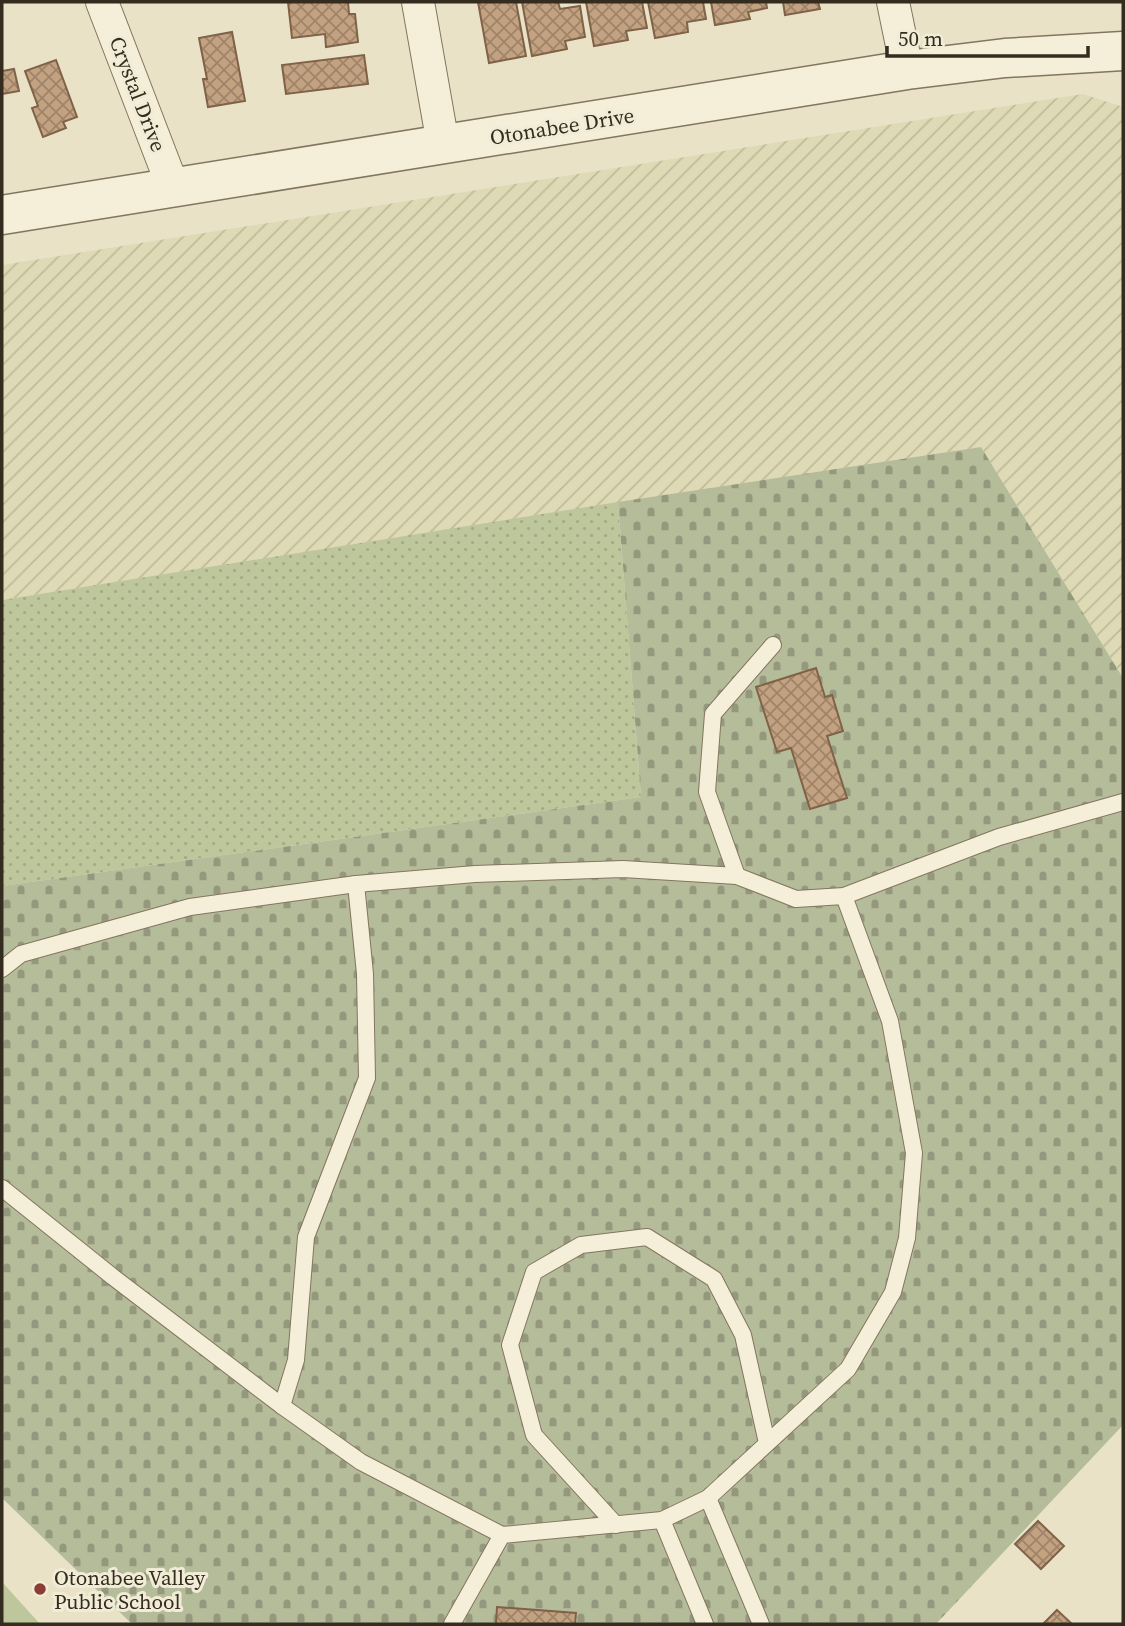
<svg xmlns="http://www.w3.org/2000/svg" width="1125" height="1626" font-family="'Source Serif 4',serif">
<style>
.farmland{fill:url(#farmland-furrows)}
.grass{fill:url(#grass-dots)}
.cemetery{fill:url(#cemetery-stones)}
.pitch{fill:#bec69c}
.building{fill:url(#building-cross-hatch);stroke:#7f6247;stroke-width:2}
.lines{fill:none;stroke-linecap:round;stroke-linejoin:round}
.service-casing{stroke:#83755f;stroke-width:18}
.minor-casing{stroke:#83755f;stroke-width:34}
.tertiary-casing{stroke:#83755f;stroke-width:41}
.service{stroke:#f5efd9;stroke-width:16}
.minor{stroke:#f5efd9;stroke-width:32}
.tertiary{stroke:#f5efd9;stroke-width:38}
.poi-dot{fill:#8b3c35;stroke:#f1ecd6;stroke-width:2.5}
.labels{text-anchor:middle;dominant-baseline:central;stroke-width:6;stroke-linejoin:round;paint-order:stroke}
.street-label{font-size:21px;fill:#352c20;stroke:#f1ecd6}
.poi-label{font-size:21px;fill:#352c20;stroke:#f1ecd6;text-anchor:start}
</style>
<defs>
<pattern id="farmland-furrows" width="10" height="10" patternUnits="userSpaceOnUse" patternTransform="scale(1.75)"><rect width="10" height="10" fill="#dedab5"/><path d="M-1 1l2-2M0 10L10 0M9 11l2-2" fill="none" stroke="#bfbb9b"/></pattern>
<pattern id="grass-dots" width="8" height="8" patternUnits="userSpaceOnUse" patternTransform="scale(1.75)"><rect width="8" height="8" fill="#bec69c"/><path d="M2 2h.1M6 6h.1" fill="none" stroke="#a4aa86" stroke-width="1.8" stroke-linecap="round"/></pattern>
<pattern id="cemetery-stones" width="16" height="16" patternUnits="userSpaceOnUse" patternTransform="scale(1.75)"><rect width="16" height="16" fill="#b5bc9a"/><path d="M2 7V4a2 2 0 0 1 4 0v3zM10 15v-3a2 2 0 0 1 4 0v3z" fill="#94997d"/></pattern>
<pattern id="building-cross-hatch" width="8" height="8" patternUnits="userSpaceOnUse" patternTransform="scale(1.75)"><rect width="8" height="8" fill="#c3a281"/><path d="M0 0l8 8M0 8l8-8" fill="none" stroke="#9f8469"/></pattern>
</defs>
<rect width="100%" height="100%" fill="#e9e2c7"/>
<!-- farmland -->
<polygon class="farmland" points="1083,94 1123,107 1123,678 981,447 2,600 2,265"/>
<!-- grass -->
<polygon class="grass" points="618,502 641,797 2,886 2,600"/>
<!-- cemetery -->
<polygon class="cemetery" points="981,447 1123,678 1123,1425 936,1624 132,1624 2,1498 2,886 641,797 618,502"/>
<!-- pitch -->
<polygon class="pitch" points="2,1582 40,1624 2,1624"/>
<!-- building -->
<g class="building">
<polygon points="288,2 348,2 349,14 355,14 358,42 326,47 325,34 292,38"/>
<polygon points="478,2 516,2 526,56 489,63"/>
<polygon points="522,2 558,2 560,9 580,6 585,37 565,41 567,49 532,56"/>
<polygon points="586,2 642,2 647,28 626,31 628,40 594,46"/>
<polygon points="648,2 703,2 706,19 687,22 688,32 655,38"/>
<polygon points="711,2 766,2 767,8 748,12 750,19 715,25"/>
<polygon points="783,2 818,2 820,9 785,15"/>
<polygon points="232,32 245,101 208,107 203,79 207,79 199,38"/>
<polygon points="364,55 368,84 286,94 282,65"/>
<polygon points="56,60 77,117 63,122 66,128 43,137 32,108 38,106 25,71"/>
<polygon points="14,69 19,91 2,94 2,71"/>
<polygon points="816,668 825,697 832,695 843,731 827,736 847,798 810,809 791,748 777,752 756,687"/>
<polygon points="1038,1521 1064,1546 1041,1569 1015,1544"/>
<polygon points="497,1607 576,1613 575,1624 496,1624"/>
<polygon points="1057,1610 1072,1624 1043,1624"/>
</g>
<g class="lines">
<!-- service casing -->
<g class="service-casing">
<g id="service">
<polyline points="737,876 707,792 713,714 773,645"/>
<polyline points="2,969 21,954 190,907 356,884 475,874 623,869 737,876 796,899 844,896 999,837 1123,802"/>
<polyline points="2,1188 113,1277 282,1406 361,1462 502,1535 662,1520 708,1498 848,1369 893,1292 907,1238 914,1153 890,1021 844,896"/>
<polyline points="282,1406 296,1360 306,1237 367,1078 365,974 356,884"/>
<polyline points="708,1498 761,1624"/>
<polyline points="662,1520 705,1624"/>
<polyline points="616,1525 534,1435 510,1345 534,1272 581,1245 647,1237 714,1279 743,1335 767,1443"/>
<polyline points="452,1624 502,1535"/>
</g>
</g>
<!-- minor casing -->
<g class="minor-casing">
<g id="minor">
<polyline points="102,2 173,187"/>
<polyline points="418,2 443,144"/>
<polyline points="893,2 907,70"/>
</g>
</g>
<!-- tertiary casing -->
<g class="tertiary-casing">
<polyline id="tertiary" points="2,215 907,70 1005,58 1123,51"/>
</g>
<!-- service -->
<use href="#service" class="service"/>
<!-- minor -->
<use href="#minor" class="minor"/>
<!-- tertiary -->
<use href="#tertiary" class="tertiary"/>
</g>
<!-- markers -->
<circle class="poi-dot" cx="40" cy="1589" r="7"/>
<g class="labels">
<!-- street labels -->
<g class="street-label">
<text transform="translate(138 94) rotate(69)">Crystal Drive</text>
<text transform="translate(562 126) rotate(-9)">Otonabee Drive</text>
</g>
<!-- poi labels -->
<g class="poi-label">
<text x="54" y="1577">Otonabee Valley<tspan x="54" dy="24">Public School</tspan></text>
</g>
</g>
<!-- border -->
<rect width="1125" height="1626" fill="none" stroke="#352c20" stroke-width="7"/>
<!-- scale -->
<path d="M887 46v10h201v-10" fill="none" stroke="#352c20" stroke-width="3.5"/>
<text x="898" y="46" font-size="21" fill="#352c20" stroke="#f1ecd6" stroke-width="5" paint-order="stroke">50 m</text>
</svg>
